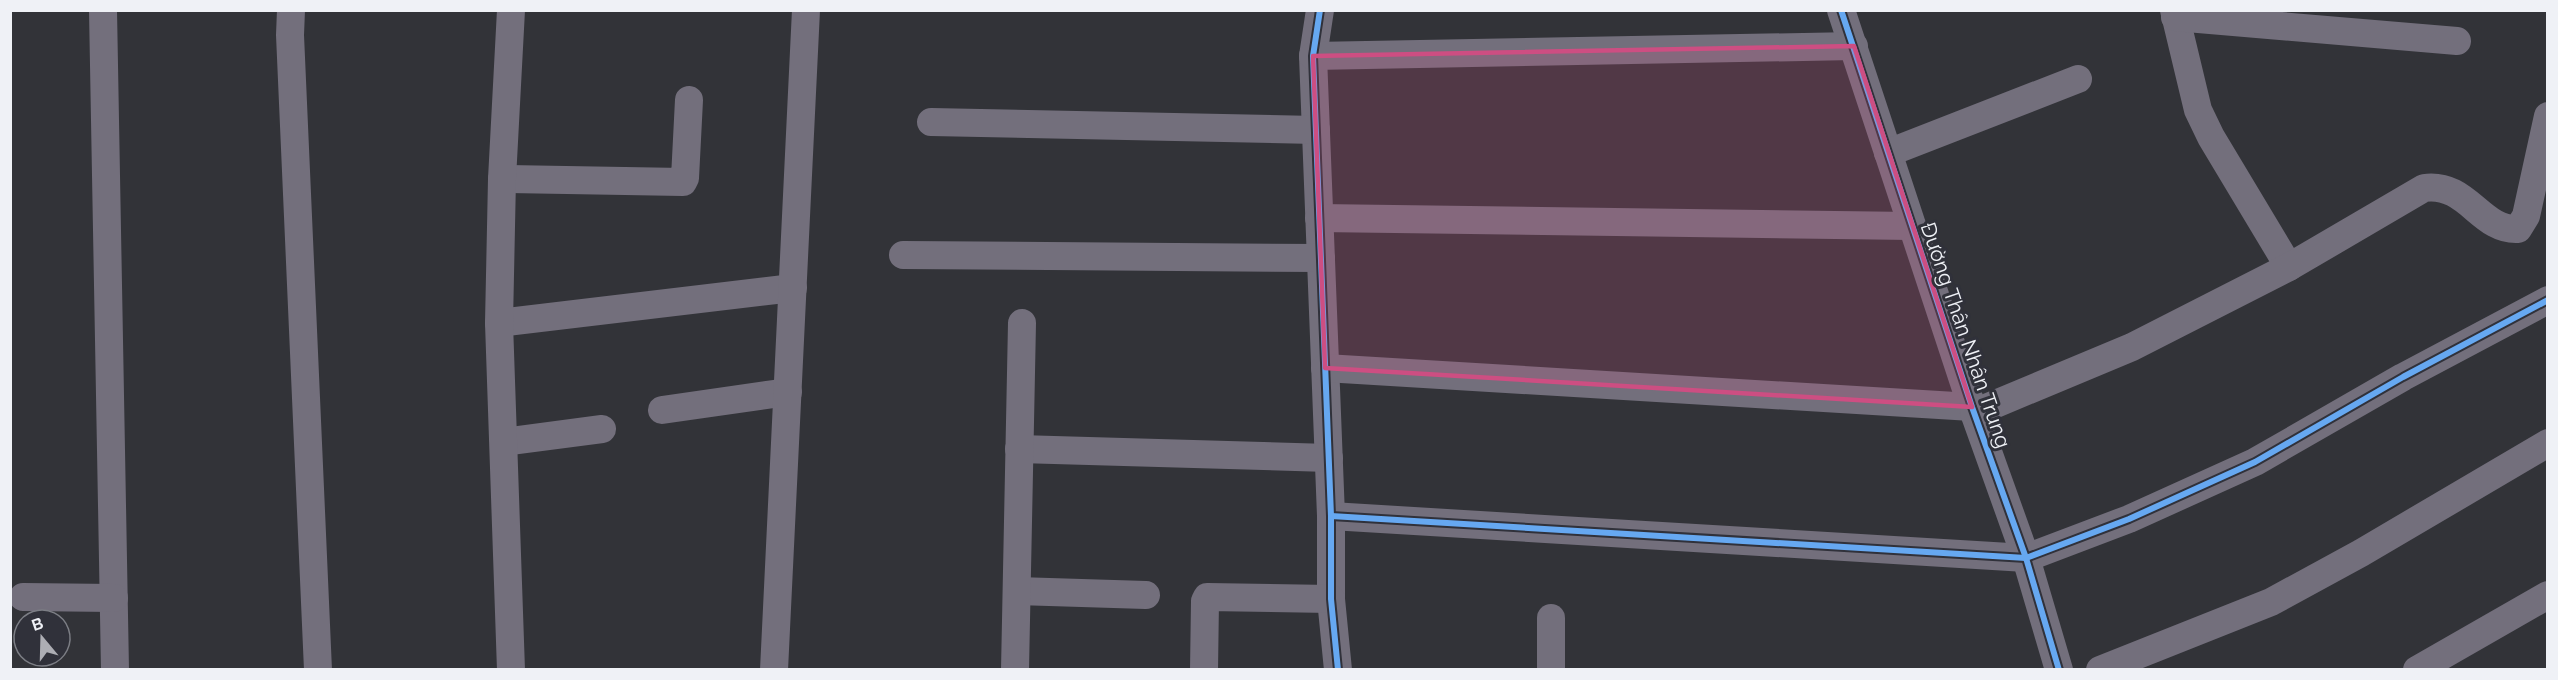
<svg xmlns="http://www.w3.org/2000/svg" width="2558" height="680" font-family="Raleway,sans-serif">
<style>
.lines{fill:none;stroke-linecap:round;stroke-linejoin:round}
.minor{stroke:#736f7c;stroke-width:28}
.cycleway-casing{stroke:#30313a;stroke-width:10}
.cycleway{stroke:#66a8f1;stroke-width:6}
.marked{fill:#cd4e82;fill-opacity:0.2;stroke:#cd4e82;stroke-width:4.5;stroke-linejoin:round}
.labels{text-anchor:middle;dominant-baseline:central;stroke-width:6;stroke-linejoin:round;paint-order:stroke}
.street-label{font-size:21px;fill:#eff1f6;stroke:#30313a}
</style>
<rect width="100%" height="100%" fill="#323338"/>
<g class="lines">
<!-- minor -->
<g class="minor">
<polyline points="103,10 115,670"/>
<polyline points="291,10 290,35 318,670"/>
<polyline points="1320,10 1313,56 1331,516 1331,599 1338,670"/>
<polyline points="1841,10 1972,407 2026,558 2059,670"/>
<polyline points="2174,10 2198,110 2211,137 2289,267"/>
<polyline points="2175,17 2457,41"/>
<polyline points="1313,56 1854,46"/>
<polyline points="931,122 1316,130"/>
<polyline points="1888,153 2078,79"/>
<polyline points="502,179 683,182 685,178 689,100"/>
<polyline points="1319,218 1912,226"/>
<polyline points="903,255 1321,258"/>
<polyline points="499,323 793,288"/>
<polyline points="1325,368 1972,407"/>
<polyline points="662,410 788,392"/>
<path d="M1974,413L2132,347L2289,267L2424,188C2468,182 2480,231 2518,229L2526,216L2548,116"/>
<polyline points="504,442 602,429"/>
<polyline points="1019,449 1329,458"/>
<polyline points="1331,516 2026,558 2129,519 2255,462 2403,377 2548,300"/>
<polyline points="1017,591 1146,595"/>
<polyline points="23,597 114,598"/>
<polyline points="511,670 499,323 502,179 511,10"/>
<polyline points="774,670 806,10"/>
<polyline points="1015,670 1022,323"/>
<polyline points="1204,670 1205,601 1207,597 1331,599"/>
<polyline points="1551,670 1551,618"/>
<polyline points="2100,670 2271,602 2361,553 2548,443"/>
<polyline points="2417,670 2548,595"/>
</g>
<!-- cycleway casing -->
<g class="cycleway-casing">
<g id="cycleway">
<polyline points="1320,10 1313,56 1331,516 1331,599 1338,670"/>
<polyline points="1841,10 1972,407 2026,558 2059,670"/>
<polyline points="1331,516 2026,558 2129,519 2255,462 2403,377 2548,300"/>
</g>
</g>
<!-- cycleway -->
<use href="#cycleway" class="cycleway"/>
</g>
<!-- marked area -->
<path class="marked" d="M1854,46L1972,407L1325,368L1313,56Z"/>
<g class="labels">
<!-- street labels -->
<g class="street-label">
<text transform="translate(1966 335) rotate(71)">Đường Thân Nhân Trung</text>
</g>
</g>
<!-- border -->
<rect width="2558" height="680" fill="none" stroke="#eff1f6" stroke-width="24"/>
<!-- north arrow -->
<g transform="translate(42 638) rotate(341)"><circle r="28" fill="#30313a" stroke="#7c7e85" stroke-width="1.5"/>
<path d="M0-4.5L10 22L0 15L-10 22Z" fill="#adaeb4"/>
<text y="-9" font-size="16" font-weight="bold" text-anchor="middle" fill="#eff1f6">B</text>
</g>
</svg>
